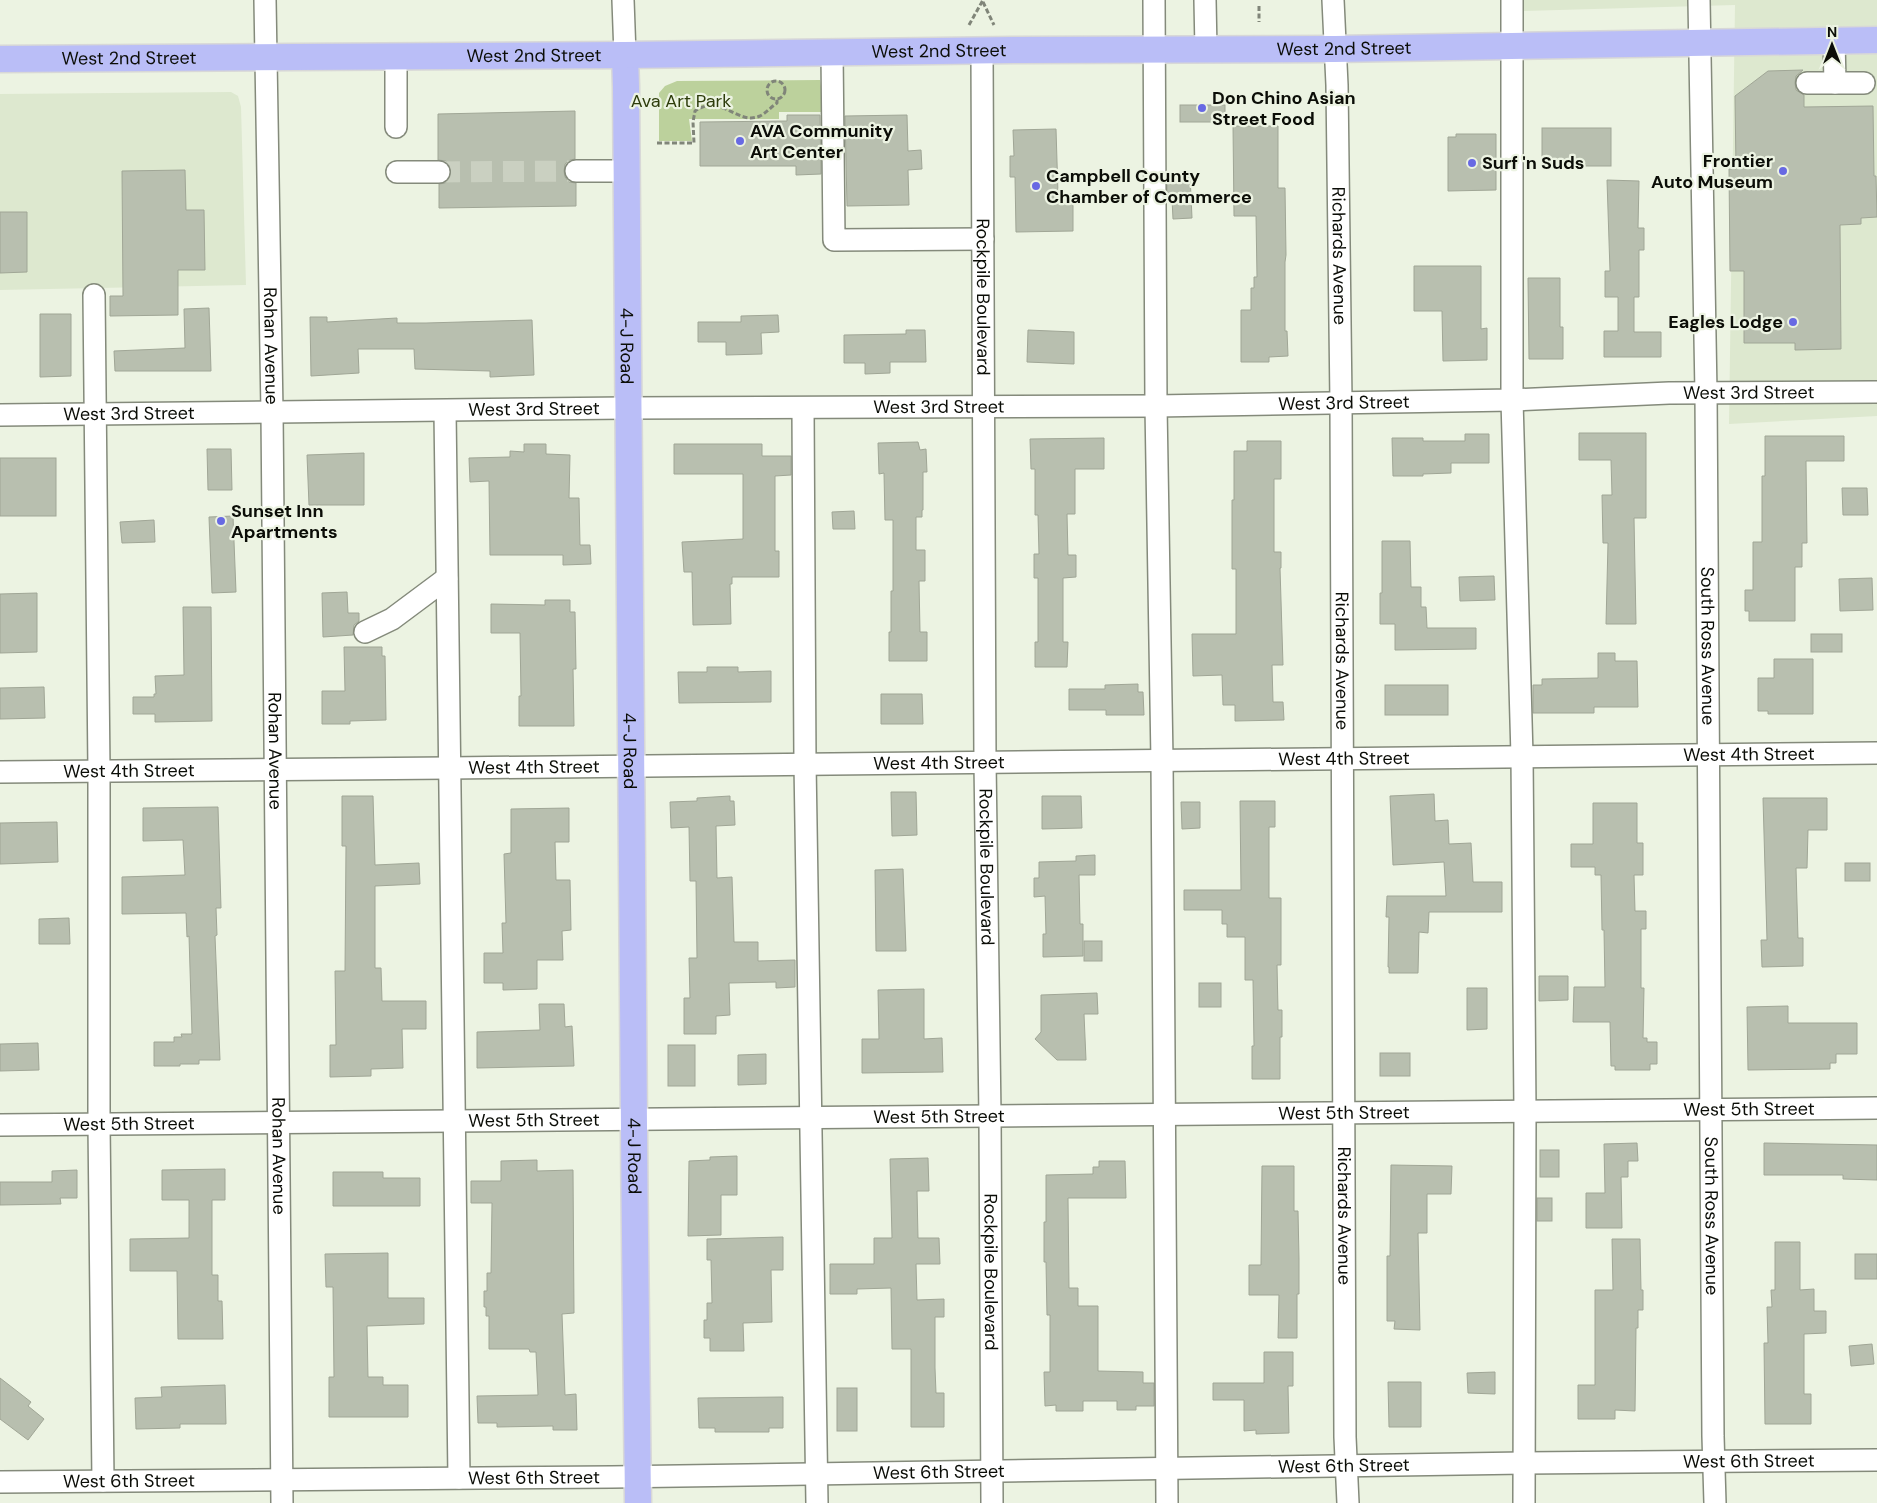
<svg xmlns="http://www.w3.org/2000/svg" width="1877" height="1503" font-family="'DM Sans',sans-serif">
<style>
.built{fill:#dde8cf}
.green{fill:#bcd19c}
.building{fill:#b8bfaf;stroke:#a0a696}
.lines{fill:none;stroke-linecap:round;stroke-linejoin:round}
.minor-tunnel{stroke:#cad0c1;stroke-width:21;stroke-dasharray:21 11;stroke-linecap:butt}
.minor-casing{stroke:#848a7b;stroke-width:24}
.major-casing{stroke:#d8d8d7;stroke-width:29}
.path{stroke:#808579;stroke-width:3;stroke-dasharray:5 2.5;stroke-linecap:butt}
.minor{stroke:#fff;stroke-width:21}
.major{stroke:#babef7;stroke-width:26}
.poi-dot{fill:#6869e3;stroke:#ecf3e2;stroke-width:2}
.labels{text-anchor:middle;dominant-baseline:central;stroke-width:4.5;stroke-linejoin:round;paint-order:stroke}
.street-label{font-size:18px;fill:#0b0d07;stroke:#ecf3e2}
.poi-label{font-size:18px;font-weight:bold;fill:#0b0d07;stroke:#ecf3e2;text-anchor:start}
.park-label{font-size:18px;fill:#2d3c0b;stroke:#ecf3e2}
</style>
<rect width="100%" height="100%" fill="#ecf3e2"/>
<!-- built -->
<g class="built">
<polygon points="1524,0 1877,0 1877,416 1729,424 1735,5 1524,11"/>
<polygon points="231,92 238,96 241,107 246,285 0,290 0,94"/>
</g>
<!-- green -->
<polygon class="green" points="820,80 825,112 779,112 779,119 689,119 692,141 659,141 659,93 665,86 677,81"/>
<!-- building -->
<g class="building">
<polygon points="1803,70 1796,76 1795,83 1796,90 1804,95 1804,107 1873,106 1874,176 1876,176 1877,217 1861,218 1861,224 1840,225 1841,349 1795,350 1795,343 1744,343 1744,271 1730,271 1729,169 1736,169 1735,96 1768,71"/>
<rect x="1180" y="105" width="45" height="17"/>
<polygon points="575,111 575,159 570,160 565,164 564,171 565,177 569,182 576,183 576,206 439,208 439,184 445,183 450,179 451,172 450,166 446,161 438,160 438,114"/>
<polygon points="787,115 820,115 821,174 796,175 796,166 700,166 700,122 787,121"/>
<polygon points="907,115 908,151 921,150 922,169 908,170 909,205 847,206 845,116"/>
<polygon points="1233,126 1278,126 1278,188 1285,188 1286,255 1285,262 1285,331 1287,331 1288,356 1269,357 1269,362 1241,362 1241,310 1251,310 1251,288 1254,288 1254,277 1257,277 1256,216 1234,216"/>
<rect x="1542" y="128" width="69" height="38"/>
<polygon points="1056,129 1058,194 1073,194 1073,231 1016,232 1015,177 1010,177 1010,156 1014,156 1013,130"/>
<polygon points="1456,134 1496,134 1496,190 1448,191 1448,137 1456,137"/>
<polygon points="185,170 186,210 204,210 205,270 178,270 178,315 110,316 110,296 123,296 122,171"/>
<polygon points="1190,175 1192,218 1173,219 1172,199 1167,199 1167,176"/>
<polygon points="1607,180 1639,181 1638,228 1644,228 1644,250 1639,250 1639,297 1634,297 1634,332 1661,332 1661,357 1604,357 1604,331 1618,331 1618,297 1605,297 1605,271 1610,271"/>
<polygon points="0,212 27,212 27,272 0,273"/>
<polygon points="1414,266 1481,266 1481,329 1487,328 1487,360 1443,361 1442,311 1414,311"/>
<polygon points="1528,278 1560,278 1560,327 1563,327 1563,359 1529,359"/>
<polygon points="209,308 211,371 115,371 114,351 185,348 184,309"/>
<polygon points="40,314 71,314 71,376 40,377"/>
<polygon points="778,315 779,332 761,333 762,354 726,355 726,342 698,342 698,322 741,322 741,316"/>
<polygon points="310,317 327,317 327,322 397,318 397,323 426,323 532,320 534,375 490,377 490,371 415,369 414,349 358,349 359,373 311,376"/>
<polygon points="906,330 925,330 926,362 890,362 890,373 865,374 865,363 844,363 844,335 906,334"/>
<polygon points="1028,330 1074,332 1074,364 1027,362"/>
<polygon points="1579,433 1646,433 1646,518 1634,518 1636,624 1606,624 1608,543 1603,543 1602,495 1612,495 1611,460 1579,460"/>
<polygon points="1465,434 1489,434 1489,463 1451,463 1451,473 1423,474 1423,476 1393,476 1392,438 1423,438 1423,441 1465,441"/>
<polygon points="1765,436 1844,436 1844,461 1806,461 1807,543 1802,543 1802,567 1795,567 1795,621 1749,621 1749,611 1745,611 1745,590 1753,590 1753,542 1762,542 1762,476 1765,476"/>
<polygon points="1104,438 1104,469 1075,469 1075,514 1067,514 1068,555 1076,555 1076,577 1063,578 1063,642 1068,642 1067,667 1035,667 1035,642 1038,642 1038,578 1034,578 1034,554 1039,554 1038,515 1035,515 1035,469 1031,469 1030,439"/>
<polygon points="1247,441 1281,441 1281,479 1274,479 1274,552 1281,552 1281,568 1280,568 1283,665 1272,665 1273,702 1283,702 1284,720 1235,721 1235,705 1223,705 1222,675 1193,676 1192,634 1236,634 1236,569 1232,569 1232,500 1234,500 1234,451 1247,451"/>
<polygon points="918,442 920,450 926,449 927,472 923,472 923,510 922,510 922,517 916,517 916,550 925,550 925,581 919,581 920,632 927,632 927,661 889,661 889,632 891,632 891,591 893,591 893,520 885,520 884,473 879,474 878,443"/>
<polygon points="524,444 546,444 546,454 570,455 569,498 579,498 580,545 590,545 591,564 563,565 563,555 490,555 489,481 470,482 469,458 510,457 510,451 524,452"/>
<polygon points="674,444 762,444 762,456 791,456 791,475 775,476 775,551 779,551 779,577 732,577 732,584 730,584 731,624 693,625 692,572 684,572 682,542 743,539 743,474 674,474"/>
<polygon points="207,449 231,449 232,490 208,490"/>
<polygon points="364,453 364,505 309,505 307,455"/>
<rect x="0" y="458" width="56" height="58"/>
<polygon points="1842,488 1867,488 1868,515 1843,515"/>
<polygon points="854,511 855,529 833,529 832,512"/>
<polygon points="233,516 236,592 212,593 209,517"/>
<polygon points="154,520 155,542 122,543 120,522"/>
<polygon points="1382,541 1410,541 1411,587 1421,587 1421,607 1426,607 1427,628 1476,628 1476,649 1395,650 1395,624 1380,624 1380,593 1382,593"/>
<polygon points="1494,576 1495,600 1460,601 1459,577"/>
<polygon points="1872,578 1873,610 1840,611 1839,579"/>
<polygon points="347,592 348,613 359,613 359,621 354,625 353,635 323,637 322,593"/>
<polygon points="37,593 37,652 0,653 0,594"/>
<polygon points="545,600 570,600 570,612 575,612 576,669 573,669 574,726 519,726 519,696 521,696 520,633 491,633 491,604 545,605"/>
<polygon points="183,607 211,607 212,721 155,722 155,714 133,714 133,697 154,697 154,694 156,694 155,676 184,675"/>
<rect x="1811" y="634" width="31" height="18"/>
<polygon points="344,647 382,647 382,656 385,656 386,720 350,721 350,724 322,724 322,691 345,691"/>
<polygon points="1598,653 1615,653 1615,661 1637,661 1638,707 1594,707 1594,713 1533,713 1533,685 1542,685 1542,679 1598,678"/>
<polygon points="1774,659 1813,659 1813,714 1768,714 1768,711 1758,711 1758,678 1774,678"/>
<polygon points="707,667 738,667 738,672 771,671 771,702 679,703 678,672 707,672"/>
<polygon points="1138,684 1138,692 1143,692 1144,715 1106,715 1106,710 1069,710 1069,689 1105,689 1105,685"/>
<rect x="1385" y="685" width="63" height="30"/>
<polygon points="44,687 45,718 0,719 0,688"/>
<polygon points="881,694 922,694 923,724 881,724"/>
<polygon points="891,792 916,792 917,835 892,836"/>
<polygon points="1434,794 1435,821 1448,820 1449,844 1471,843 1473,882 1502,882 1502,912 1429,912 1428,933 1419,932 1418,973 1389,973 1389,967 1388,967 1389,917 1386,917 1387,896 1446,896 1444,862 1393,865 1390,796"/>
<polygon points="342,796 373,796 375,865 419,863 420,884 375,886 375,968 381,968 382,1001 426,1001 426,1029 402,1029 403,1068 371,1069 371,1076 330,1077 330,1045 336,1045 335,971 345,971 346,846 342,846"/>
<polygon points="730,796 730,801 734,801 735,825 716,826 717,878 732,877 734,942 758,942 758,961 795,960 795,987 776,988 776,982 729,983 730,1015 716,1016 716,1034 684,1034 684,998 690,998 689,958 697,958 696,881 690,881 689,827 671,828 670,802 697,801 697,798"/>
<polygon points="1042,796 1081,796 1082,828 1042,829"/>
<polygon points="1763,798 1827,798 1827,830 1808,830 1807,868 1796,868 1798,938 1803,938 1803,966 1762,967 1761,940 1767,940"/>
<polygon points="1240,801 1275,801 1275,827 1269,827 1269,898 1281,898 1281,965 1277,965 1278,1010 1282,1010 1282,1037 1280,1037 1280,1079 1252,1079 1252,1046 1254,1046 1253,980 1245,980 1245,937 1227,937 1227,924 1222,924 1222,910 1184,910 1184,890 1241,890"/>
<polygon points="1181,802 1200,802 1200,828 1182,829"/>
<polygon points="1593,803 1637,803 1637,843 1643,843 1643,875 1634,875 1635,911 1646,911 1646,929 1641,929 1641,988 1644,988 1643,1038 1647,1038 1647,1042 1657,1042 1657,1064 1650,1064 1650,1070 1615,1070 1615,1066 1611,1066 1610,1022 1573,1022 1574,987 1605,987 1604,930 1602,930 1601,875 1595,875 1595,867 1571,867 1571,844 1593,844"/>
<polygon points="218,807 221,908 216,908 217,935 215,936 220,1060 199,1060 199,1064 180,1064 180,1066 154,1066 154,1042 174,1042 174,1037 182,1037 181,1034 192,1034 189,936 187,937 186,913 122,914 122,877 185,875 183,840 143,841 143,808"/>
<polygon points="569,808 569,842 555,842 556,880 570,880 571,930 562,931 563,960 537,960 537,989 503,990 503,983 484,983 484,953 503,953 502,923 506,923 504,854 511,853 511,809"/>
<polygon points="57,822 58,862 0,864 0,823"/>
<polygon points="1095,855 1095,875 1079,875 1080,924 1083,924 1083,956 1043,957 1043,934 1046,934 1045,896 1034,897 1034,878 1039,878 1039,862 1076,861 1076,856"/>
<rect x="1845" y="863" width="25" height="18"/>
<polygon points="903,869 906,951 876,951 875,870"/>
<polygon points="69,918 70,944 39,944 39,919"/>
<rect x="1084" y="941" width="18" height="20"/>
<polygon points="1539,976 1568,976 1568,1000 1539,1001"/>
<rect x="1199" y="983" width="22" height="24"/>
<polygon points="1467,988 1487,988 1487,1029 1467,1030"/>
<polygon points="924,989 924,1039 942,1038 943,1072 862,1073 862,1039 879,1039 878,990"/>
<polygon points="1097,993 1098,1014 1084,1014 1086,1060 1057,1060 1035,1039 1041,1032 1041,995"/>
<polygon points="539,1004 564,1004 565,1027 572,1026 574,1066 477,1068 477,1032 540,1030"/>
<polygon points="1788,1006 1788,1023 1857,1023 1857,1054 1836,1054 1836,1063 1830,1063 1830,1069 1748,1070 1747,1007"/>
<polygon points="38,1043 39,1070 0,1071 0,1044"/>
<rect x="668" y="1045" width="27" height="41"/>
<rect x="1380" y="1053" width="30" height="23"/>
<polygon points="766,1054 766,1084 738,1085 738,1055"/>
<polygon points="1637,1143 1638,1161 1628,1161 1628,1177 1621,1177 1622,1228 1586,1228 1586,1193 1605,1193 1604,1144"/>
<polygon points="1764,1143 1877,1145 1877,1180 1843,1179 1843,1175 1764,1175"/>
<rect x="1540" y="1150" width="19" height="27"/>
<polygon points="737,1156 737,1195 721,1195 721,1235 688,1236 689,1161 710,1160 710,1157"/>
<polygon points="928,1158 929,1191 917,1191 918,1238 939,1238 940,1264 916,1264 917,1300 944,1299 944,1317 935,1317 935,1368 936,1393 944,1393 944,1427 911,1427 911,1349 892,1349 891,1288 857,1289 857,1294 830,1294 830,1264 874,1264 874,1238 892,1238 890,1159"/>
<polygon points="537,1160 537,1171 573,1170 574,1313 562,1314 565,1395 576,1394 577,1430 553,1430 553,1426 497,1427 497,1423 478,1423 477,1396 538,1395 536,1352 530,1352 529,1349 489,1349 489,1316 486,1316 486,1307 484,1307 484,1291 487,1291 487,1273 491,1273 492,1203 471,1203 471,1181 501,1181 501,1161"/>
<polygon points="1099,1161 1125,1161 1126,1198 1068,1198 1069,1288 1078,1288 1078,1306 1098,1306 1098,1371 1143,1372 1143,1383 1154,1383 1154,1406 1136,1406 1136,1410 1117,1410 1117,1401 1083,1401 1083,1411 1056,1411 1056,1405 1045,1406 1044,1372 1050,1372 1050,1315 1047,1315 1046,1262 1044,1262 1044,1222 1046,1222 1046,1175 1093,1174 1093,1167 1099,1167"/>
<polygon points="1391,1165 1452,1166 1451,1194 1427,1194 1427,1233 1418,1233 1420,1330 1394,1329 1395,1321 1387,1321 1387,1256 1390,1256"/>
<polygon points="1262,1166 1294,1166 1294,1211 1298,1211 1299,1259 1299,1294 1297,1294 1297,1338 1278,1338 1279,1295 1249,1295 1249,1265 1261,1265"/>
<polygon points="225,1169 225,1200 212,1200 212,1275 218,1275 218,1301 222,1301 223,1339 178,1339 177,1271 130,1271 130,1239 189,1238 189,1200 162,1200 162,1170"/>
<polygon points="77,1170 77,1198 60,1198 61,1204 0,1205 0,1182 52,1182 52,1171"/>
<polygon points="333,1172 383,1172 383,1178 420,1178 420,1206 333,1206"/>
<rect x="1537" y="1198" width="15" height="23"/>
<polygon points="783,1237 783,1270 771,1270 772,1322 743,1323 744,1351 710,1351 710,1338 704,1338 704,1320 707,1320 707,1303 712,1303 711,1260 707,1260 707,1239"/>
<polygon points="1612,1239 1640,1239 1641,1290 1643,1290 1643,1310 1638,1310 1638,1328 1636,1328 1635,1411 1615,1410 1615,1419 1578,1419 1578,1385 1595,1385 1595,1290 1613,1290"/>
<polygon points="1775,1242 1800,1242 1800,1290 1814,1289 1814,1311 1826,1311 1826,1333 1804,1334 1804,1394 1811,1394 1811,1424 1765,1424 1764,1343 1768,1343 1767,1307 1772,1307 1771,1290 1775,1290"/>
<polygon points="388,1253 388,1298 424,1298 424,1324 367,1326 368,1377 383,1377 383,1385 408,1385 408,1417 329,1417 329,1377 334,1377 333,1287 326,1287 325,1254"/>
<rect x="1855" y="1254" width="22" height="25"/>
<polygon points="1872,1344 1874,1364 1851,1366 1849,1346"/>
<polygon points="1264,1352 1293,1352 1293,1386 1288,1386 1289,1433 1256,1434 1256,1430 1244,1431 1244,1400 1213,1400 1213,1383 1264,1383"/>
<polygon points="1495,1372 1495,1394 1468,1393 1467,1373"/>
<polygon points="0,1378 31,1402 28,1406 44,1419 28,1440 0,1419"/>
<polygon points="1388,1382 1421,1382 1421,1427 1389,1427"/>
<polygon points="225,1385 226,1424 180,1424 180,1428 136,1429 135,1398 162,1397 161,1387"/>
<rect x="837" y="1388" width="20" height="43"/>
<polygon points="783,1397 783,1428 769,1428 769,1432 715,1432 715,1428 699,1428 698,1398"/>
</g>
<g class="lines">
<!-- minor-tunnel -->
<polyline class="minor-tunnel" points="439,172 576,171"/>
<!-- minor casing -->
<g class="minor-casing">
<g id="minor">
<path id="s1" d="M265,0L272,412L282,1503"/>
<polyline points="623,0 625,55"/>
<polyline points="1154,0 1156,406 1162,760 1167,1503"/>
<polyline points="1205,0 1206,50"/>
<path id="s2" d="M1333,0L1337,85L1341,402L1345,1437L1348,1503"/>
<polyline points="1512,0 1512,400 1522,756 1525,1111 1524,1503"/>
<path id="s3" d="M1699,0L1706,393L1713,1436L1715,1503"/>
<polyline points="1834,40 1835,83"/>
<path id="s4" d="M982,51L985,762L990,1116L992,1503"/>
<polyline points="832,52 834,240 983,239"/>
<polyline points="396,56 396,127"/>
<polyline points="1807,83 1864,83"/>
<polyline points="576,171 626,171"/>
<polyline points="397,172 439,172"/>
<polyline points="94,295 99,771 99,1124 103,1481"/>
<polyline points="803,408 805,763 817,1503"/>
<polyline points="445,411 459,1478"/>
<path id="s5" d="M0,415L626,408L1156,406L1512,400L1669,393L1877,392"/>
<polyline points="365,632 392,619 447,578"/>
<path id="s6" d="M0,772L449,768L1877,753"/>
<path id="s7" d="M0,1125L1877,1108"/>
<path id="s8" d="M0,1482L612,1477L1524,1463L1877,1460"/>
</g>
</g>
<!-- major casing -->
<g class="major-casing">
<g id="major">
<path id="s9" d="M625,55L626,87C626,559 633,1031 638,1503"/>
<path id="s10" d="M0,59L625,55L1013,50L1335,49L1877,40"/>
</g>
</g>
<!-- path -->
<g class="path">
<polyline points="983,2 994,25"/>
<polyline points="1259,6 1259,22"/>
<polyline points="969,25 983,0"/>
<circle cx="776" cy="90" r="9"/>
<path d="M657,143H694L693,122L695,111C722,93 737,126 760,116C766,113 771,107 777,103V99"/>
</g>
<!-- minor -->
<use href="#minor" class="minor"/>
<!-- major -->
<use href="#major" class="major"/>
</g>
<!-- markers -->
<g class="poi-dot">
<circle cx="1202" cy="108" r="5"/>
<circle cx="740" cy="141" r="5"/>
<circle cx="1472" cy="163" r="5"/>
<circle cx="1783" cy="171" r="5"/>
<circle cx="1036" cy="186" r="5"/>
<circle cx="1793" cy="322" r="5"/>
<circle cx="221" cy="521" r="5"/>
</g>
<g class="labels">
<!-- street labels -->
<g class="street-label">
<text stroke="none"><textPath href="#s10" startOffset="1344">West 2nd Street</textPath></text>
<text stroke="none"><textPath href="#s10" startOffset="939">West 2nd Street</textPath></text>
<text stroke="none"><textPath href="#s10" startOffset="534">West 2nd Street</textPath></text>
<text stroke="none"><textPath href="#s10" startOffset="129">West 2nd Street</textPath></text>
<text stroke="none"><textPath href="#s2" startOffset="256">Richards Avenue</textPath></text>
<text stroke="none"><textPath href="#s4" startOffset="246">Rockpile Boulevard</textPath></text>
<text stroke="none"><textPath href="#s9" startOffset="291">4-J Road</textPath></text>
<text stroke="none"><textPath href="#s1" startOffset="346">Rohan Avenue</textPath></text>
<text stroke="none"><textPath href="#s5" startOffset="1749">West 3rd Street</textPath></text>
<text stroke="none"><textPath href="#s5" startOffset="1344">West 3rd Street</textPath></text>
<text stroke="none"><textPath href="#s5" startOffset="939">West 3rd Street</textPath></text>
<text stroke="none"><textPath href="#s5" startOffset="534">West 3rd Street</textPath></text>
<text stroke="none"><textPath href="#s5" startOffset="129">West 3rd Street</textPath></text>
<text stroke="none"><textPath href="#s3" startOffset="646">South Ross Avenue</textPath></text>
<text stroke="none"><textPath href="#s2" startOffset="661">Richards Avenue</textPath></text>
<text stroke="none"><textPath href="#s1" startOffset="751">Rohan Avenue</textPath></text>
<text stroke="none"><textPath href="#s9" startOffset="696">4-J Road</textPath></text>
<text stroke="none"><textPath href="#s6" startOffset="1749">West 4th Street</textPath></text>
<text stroke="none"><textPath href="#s6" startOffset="1344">West 4th Street</textPath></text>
<text stroke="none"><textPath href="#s6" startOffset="939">West 4th Street</textPath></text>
<text stroke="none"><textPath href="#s6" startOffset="534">West 4th Street</textPath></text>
<text stroke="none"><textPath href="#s6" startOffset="129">West 4th Street</textPath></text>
<text stroke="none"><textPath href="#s4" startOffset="816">Rockpile Boulevard</textPath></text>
<text stroke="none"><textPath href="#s7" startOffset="1749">West 5th Street</textPath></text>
<text stroke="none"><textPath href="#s7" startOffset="1344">West 5th Street</textPath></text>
<text stroke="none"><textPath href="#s7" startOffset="939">West 5th Street</textPath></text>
<text stroke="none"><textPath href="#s7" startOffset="534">West 5th Street</textPath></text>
<text stroke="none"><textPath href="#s7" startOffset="129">West 5th Street</textPath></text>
<text stroke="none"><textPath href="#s1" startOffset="1156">Rohan Avenue</textPath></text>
<text stroke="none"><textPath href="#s9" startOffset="1101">4-J Road</textPath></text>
<text stroke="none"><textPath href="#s2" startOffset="1216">Richards Avenue</textPath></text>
<text stroke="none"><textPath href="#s3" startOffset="1216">South Ross Avenue</textPath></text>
<text stroke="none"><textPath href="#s4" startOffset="1221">Rockpile Boulevard</textPath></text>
<text stroke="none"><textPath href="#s8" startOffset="1749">West 6th Street</textPath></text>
<text stroke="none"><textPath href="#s8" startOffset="1344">West 6th Street</textPath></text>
<text stroke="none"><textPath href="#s8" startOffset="939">West 6th Street</textPath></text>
<text stroke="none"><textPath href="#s8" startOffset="534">West 6th Street</textPath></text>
<text stroke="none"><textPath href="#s8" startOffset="129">West 6th Street</textPath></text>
</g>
<!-- poi labels -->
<g class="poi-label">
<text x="1212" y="98">Don Chino Asian<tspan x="1212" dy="21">Street Food</tspan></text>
<text x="750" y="131">AVA Community<tspan x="750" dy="21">Art Center</tspan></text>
<text x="1773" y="161" text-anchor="end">Frontier<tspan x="1773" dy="21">Auto Museum</tspan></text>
<text x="1482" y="163">Surf 'n Suds</text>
<text x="1046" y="176">Campbell County<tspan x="1046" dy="21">Chamber of Commerce</tspan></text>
<text x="1783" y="322" text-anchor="end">Eagles Lodge</text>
<text x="231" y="511">Sunset Inn<tspan x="231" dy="21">Apartments</tspan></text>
</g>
<!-- park labels -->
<g class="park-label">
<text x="681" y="101">Ava Art Park</text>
</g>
</g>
<!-- north arrow -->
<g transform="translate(1832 45)" stroke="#ecf3e2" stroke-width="4" paint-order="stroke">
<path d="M0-4L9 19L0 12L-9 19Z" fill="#0b0d07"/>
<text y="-8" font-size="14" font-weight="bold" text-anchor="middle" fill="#0b0d07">N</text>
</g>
</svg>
